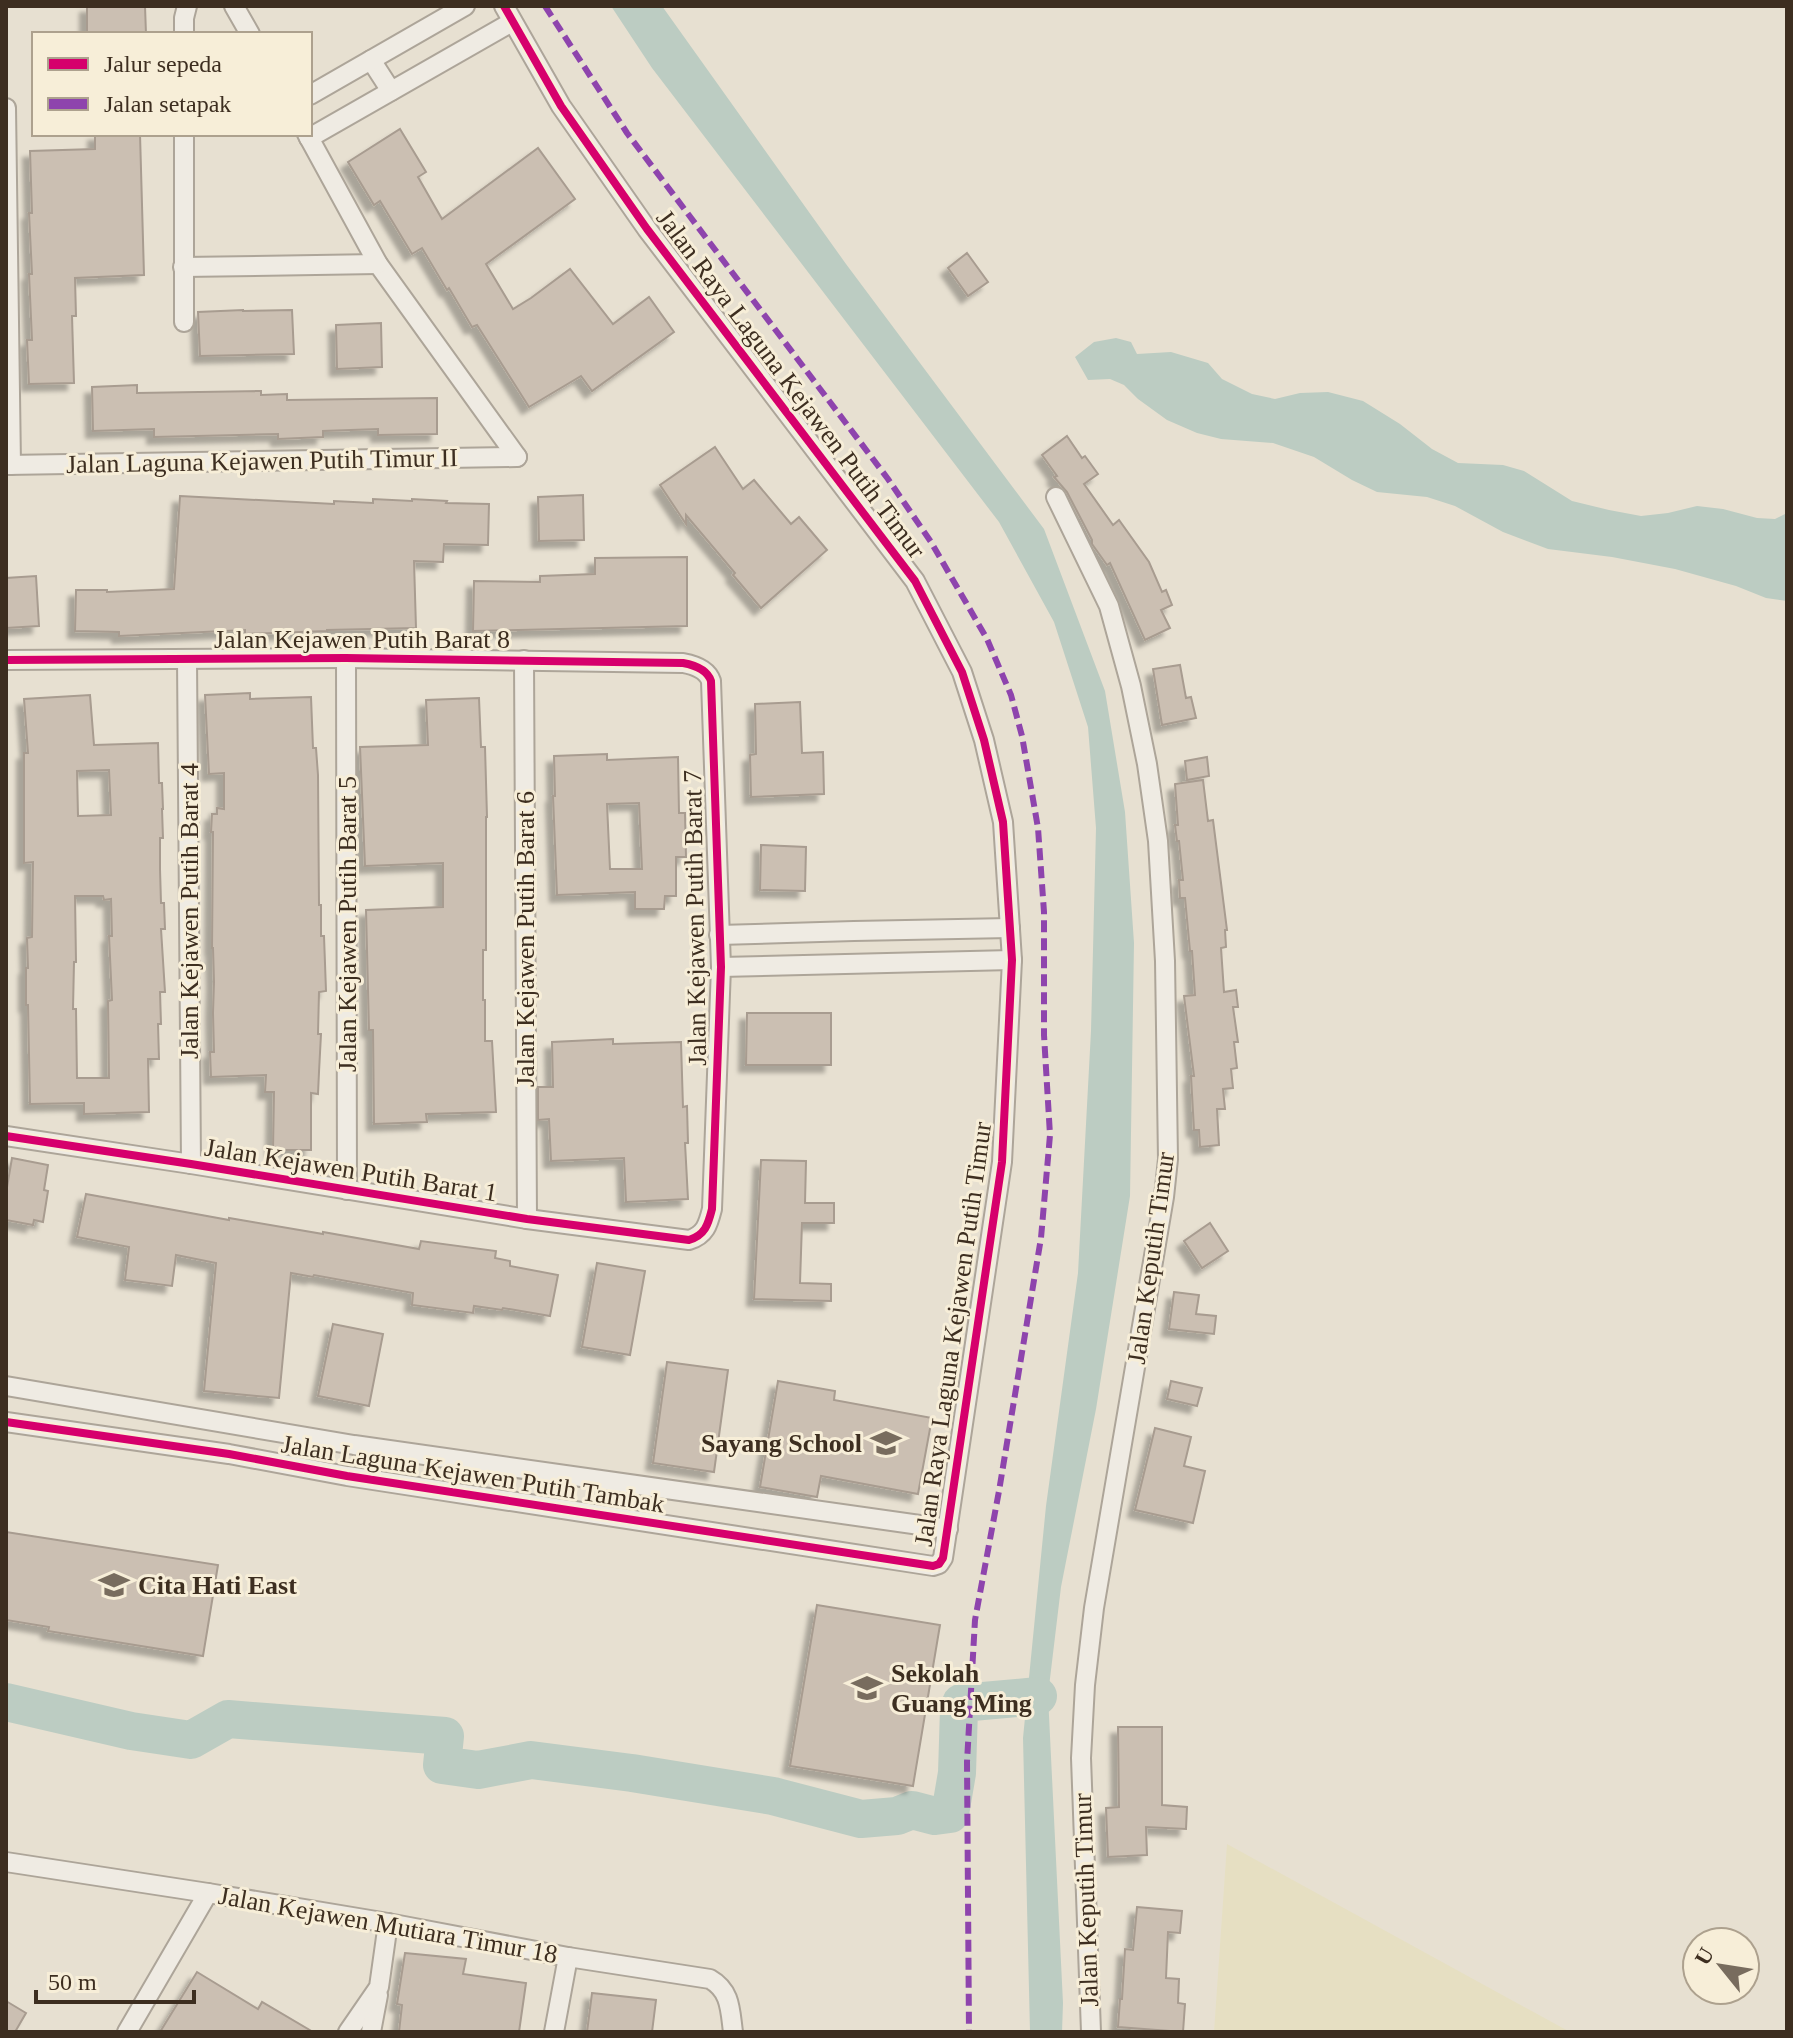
<svg xmlns="http://www.w3.org/2000/svg" width="1793" height="2038" font-family="'Times New Roman',serif">
<style>
.farmland{fill:#e6dfc2}
.water{fill:#bcccc2}
.lines{fill:none;stroke-linecap:round;stroke-linejoin:round}
.river{stroke:#bcccc2;stroke-width:38}
.building{fill:#cbbfb2;stroke:#a89c90;stroke-width:2;fill-rule:evenodd;filter:url(#shadow)}
.street-casing{stroke:#ada599;stroke-width:22}
.street{stroke:#efebe3;stroke-width:18}
.quiet{stroke:#8e44ad;stroke-width:6;stroke-dasharray:12 6;stroke-linecap:butt}
.cycleway-casing{stroke:#f7eed8;stroke-width:13}
.cycleway{stroke:#d6006c;stroke-width:8}
.labels{text-anchor:middle;dominant-baseline:central;stroke-width:6;stroke-linejoin:round;paint-order:stroke}
.street-label{font-size:26px;fill:#3d2e20;stroke:#f7eed8}
.poi-label{font-size:26px;font-weight:bold;fill:#3d2e20;stroke:#f7eed8;text-anchor:start}
</style>
<defs>
<filter id="shadow"><feDropShadow dx="-7" dy="7" stdDeviation="2" flood-color="#0004"/></filter>
</defs>
<rect width="100%" height="100%" fill="#e7e0d1"/>
<!-- farmland -->
<polygon class="farmland" points="1227,1844 1570,2032 1214,2032"/>
<!-- water -->
<g class="water">
<polygon points="611,6 662,6 846,264 1044,529 1105,691 1125,812 1134,943 1130,1196 1096,1409 1061,1587 1048,1695 1063,2003 1062,2032 1030,2032 1023,1738 1046,1506 1078,1273 1091,1031 1096,828 1088,727 1054,622 999,522 652,68"/>
<polygon points="1116,338 1131,342 1137,354 1171,352 1208,363 1222,379 1252,394 1275,399 1300,393 1328,392 1363,401 1400,424 1432,449 1458,463 1503,465 1524,471 1572,501 1609,510 1641,516 1668,513 1697,506 1723,509 1757,518 1775,519 1787,513 1787,601 1766,598 1736,586 1675,569 1612,557 1548,549 1503,532 1455,506 1427,497 1377,492 1352,480 1314,457 1273,443 1221,439 1197,433 1167,420 1138,399 1124,385 1110,379 1088,380 1075,357 1094,342"/>
</g>
<g class="lines">
<!-- river -->
<polyline class="river" points="6,1702 131,1731 191,1740 228,1719 445,1736 442,1765 478,1770 531,1760 632,1773 773,1796 861,1819 897,1816 912,1810 935,1816 950,1814 957,1773 959,1709 961,1703 1038,1696"/>
</g>
<!-- building -->
<g class="building">
<polygon points="87,6 145,6 146,34 87,34"/>
<polygon points="400,129 426,172 418,177 442,219 538,148 575,199 486,264 513,309 531,298 570,269 613,324 649,297 674,332 592,391 581,376 529,407 477,325 472,327 449,288 447,290 422,248 412,254 380,201 374,205 348,162"/>
<polygon points="95,134 140,134 144,275 75,278 76,316 72,316 74,383 29,384 27,340 32,340 29,274 32,274 29,213 32,213 30,151 95,149"/>
<polygon points="967,253 988,282 968,296 948,268"/>
<polygon points="243,310 243,311 292,310 294,354 200,356 198,312"/>
<polygon points="381,323 382,367 337,369 336,325"/>
<polygon points="137,385 137,393 261,391 261,395 287,394 287,400 437,398 437,434 378,435 378,429 323,431 323,437 278,439 278,434 154,437 154,429 93,431 92,387"/>
<polygon points="1067,436 1082,458 1085,456 1098,474 1084,484 1113,525 1119,520 1149,562 1162,592 1166,590 1172,605 1161,610 1170,628 1145,640 1110,563 1107,565 1092,544 1092,540 1067,492 1054,477 1057,476 1042,455"/>
<polygon points="715,447 743,489 754,480 791,524 799,517 827,550 761,608 733,575 735,573 686,515 686,524 660,485"/>
<polygon points="583,495 584,540 539,541 538,497"/>
<polygon points="180,496 334,504 334,501 373,503 373,499 412,501 412,499 447,501 446,503 489,504 488,545 444,544 443,562 414,561 416,628 327,630 327,631 245,634 245,630 119,636 119,632 75,631 76,590 107,590 107,592 174,589"/>
<polygon points="687,557 687,626 473,631 474,581 540,582 540,576 595,574 595,558"/>
<polygon points="36,576 39,626 6,628 6,578"/>
<polygon points="1180,665 1186,698 1191,697 1196,718 1162,725 1153,669"/>
<polygon points="250,693 250,699 311,697 313,748 316,748 318,775 319,905 321,905 321,936 324,936 326,991 319,992 318,1034 321,1034 319,1072 318,1094 311,1093 311,1150 273,1150 274,1092 265,1092 266,1075 211,1077 210,1052 214,1052 213,1013 214,982 213,948 212,948 213,832 211,832 212,814 217,814 217,808 224,809 224,773 209,774 205,695"/>
<path d="M90,695L94,745L158,743L159,783H162L163,809H162L163,838H160V869L161,903H164L165,929H161L165,992H160L161,1024H158L159,1059H148L149,1112L84,1114V1103L30,1104L28,1005H26V968H28L27,938L32,937L33,862L24,863V753H28L24,699ZM109,770L111,815L78,816L77,771ZM75,896H103L104,900L111,899L112,936H109L112,1000L108,1001L109,1078H77L76,1009H73L74,962H76Z"/>
<polygon points="479,698 481,747 485,747 487,817 486,817 486,950 483,950 483,1000 485,1000 485,1041 492,1041 496,1112 426,1114 427,1122 374,1124 373,1030 369,1030 366,910 443,907 443,863 365,866 360,747 428,745 426,700"/>
<polygon points="800,702 802,753 823,752 824,794 751,797 750,755 756,754 755,704"/>
<path d="M607,754V760L678,757L679,813H685L686,857H676V896H665L664,909H635V892L557,895L553,796H555L554,756ZM639,803L642,869H610L607,804Z"/>
<polygon points="1207,757 1209,776 1187,780 1185,761"/>
<polygon points="1203,780 1208,821 1213,820 1227,930 1225,930 1226,947 1221,948 1224,992 1236,990 1238,1007 1233,1007 1238,1042 1234,1042 1237,1068 1231,1069 1233,1088 1223,1089 1225,1109 1217,1109 1219,1145 1200,1147 1199,1130 1194,1130 1191,1076 1194,1076 1184,996 1195,995 1192,951 1190,951 1185,898 1180,898 1179,880 1183,880 1179,841 1177,841 1175,825 1178,825 1175,784"/>
<polygon points="761,845 806,847 805,891 760,890"/>
<polygon points="747,1013 831,1013 831,1065 746,1065"/>
<polygon points="613,1039 613,1044 681,1042 683,1107 687,1106 688,1143 685,1143 688,1199 626,1202 624,1158 551,1161 549,1119 538,1120 538,1087 553,1087 552,1042"/>
<polygon points="12,1158 48,1165 44,1190 48,1191 43,1222 34,1220 33,1225 6,1220 6,1193"/>
<polygon points="761,1160 806,1161 805,1203 834,1203 834,1223 802,1223 800,1283 831,1284 831,1301 754,1299"/>
<polygon points="86,1194 229,1220 229,1218 323,1234 323,1232 419,1249 421,1241 496,1251 495,1258 510,1261 510,1266 558,1275 550,1316 503,1308 502,1310 474,1306 473,1313 412,1305 413,1293 314,1275 313,1277 291,1273 279,1398 204,1391 216,1263 176,1255 172,1286 125,1280 129,1247 77,1237"/>
<polygon points="1210,1223 1228,1251 1202,1268 1184,1241"/>
<polygon points="597,1263 645,1271 630,1355 582,1347"/>
<polygon points="1174,1292 1199,1295 1196,1314 1216,1316 1214,1334 1169,1329"/>
<polygon points="333,1324 383,1334 369,1406 318,1396"/>
<polygon points="667,1362 728,1370 714,1472 653,1463"/>
<polygon points="778,1381 835,1391 834,1400 932,1418 918,1494 821,1476 817,1497 760,1487"/>
<polygon points="1171,1381 1202,1388 1197,1406 1167,1399"/>
<polygon points="1155,1428 1191,1437 1184,1466 1205,1471 1193,1523 1135,1510"/>
<polygon points="6,1532 218,1565 203,1656 48,1631 49,1627 6,1620"/>
<polygon points="817,1605 940,1625 913,1786 790,1766"/>
<polygon points="1118,1727 1162,1727 1162,1805 1187,1807 1186,1829 1146,1827 1147,1855 1108,1857 1106,1808 1119,1807"/>
<polygon points="1137,1907 1182,1911 1180,1933 1168,1932 1166,1978 1179,1979 1178,2003 1185,2004 1183,2032 1118,2027 1120,1999 1122,1999 1125,1949 1133,1950"/>
<polygon points="405,1953 466,1959 463,1974 526,1983 519,2032 399,2032 402,2005 397,2004"/>
<polygon points="197,1972 258,2009 262,2002 313,2032 160,2032"/>
<polygon points="592,1993 656,2000 652,2032 587,2032"/>
<polygon points="6,2001 26,2013 15,2032 6,2032"/>
</g>
<g class="lines">
<!-- street casing -->
<g class="street-casing">
<g id="street">
<polyline points="234,6 250,34"/>
<polyline points="184,34 184,18 187,6"/>
<polyline points="371,60 391,91"/>
<polyline points="310,95 465,6"/>
<polyline points="6,108 11,465"/>
<polyline points="184,134 184,322"/>
<polyline points="307,134 378,264 517,457"/>
<polyline points="309,138 512,22"/>
<polyline points="183,267 378,264"/>
<polyline points="6,465 517,457"/>
<polyline points="1056,497 1109,606 1131,686 1147,764 1158,841 1165,961 1168,1159 1164,1197 1094,1608 1085,1685 1081,1758 1091,2032"/>
<polyline points="346,658 347,1190"/>
<polyline points="187,659 191,1164"/>
<path d="M6,660L346,658L683,663C694,665 707,669 711,681L721,967L712,1209C708,1225 705,1235 689,1240L527,1219L191,1164L6,1136"/>
<polyline points="524,660 527,1219"/>
<polyline points="719,935 854,931 1010,928"/>
<polyline points="721,967 1012,960"/>
<polyline points="6,1386 354,1445 948,1529"/>
<polyline points="6,1422 229,1454 347,1476 933,1566 939,1564 943,1558 1002,1162 1012,960 1003,822 984,740 962,672 915,581 647,229 561,106 504,6"/>
<path d="M6,1862L208,1893L388,1923L568,1957L710,1979C731,1991 730,2010 733,2032"/>
<polyline points="127,2032 208,1893"/>
<polyline points="348,2032 379,1987 388,1923"/>
<polyline points="371,2032 378,1995"/>
<polyline points="554,2032 568,1957"/>
</g>
</g>
<!-- street -->
<use href="#street" class="street"/>
<!-- quiet -->
<polyline class="quiet" points="545,6 627,133 888,479 931,542 987,639 1011,695 1022,736 1038,828 1044,912 1044,1035 1050,1135 1041,1238 999,1491 975,1620 967,1762 969,2032"/>
<!-- cycleway casing -->
<g class="cycleway-casing">
<g id="cycleway">
<path d="M6,660L346,658L683,663C694,665 707,669 711,681L721,967L712,1209C708,1225 705,1235 689,1240L527,1219L191,1164L6,1136"/>
<polyline points="6,1422 229,1454 347,1476 933,1566 939,1564 943,1558 1002,1162 1012,960 1003,822 984,740 962,672 915,581 647,229 561,106 504,6"/>
</g>
</g>
<!-- cycleway -->
<use href="#cycleway" class="cycleway"/>
</g>
<!-- icons -->
<defs>
<g id="school-bare" transform="scale(2.4)"><path d="M0-5L7-2L0 1L-7-2ZM-4 1L0 2.5L4 1V4Q0 6-4 4Z" fill="#786c5e" stroke="#f7eed8" stroke-width="2.5" paint-order="stroke"/></g>
</defs>
<g fill-rule="evenodd">
<use href="#school-bare" x="886" y="1443"/>
<use href="#school-bare" x="114" y="1585"/>
<use href="#school-bare" x="867" y="1688"/>
</g>
<g class="labels">
<!-- street labels -->
<g class="street-label">
<text transform="translate(791 384) rotate(53)">Jalan Raya Laguna Kejawen Putih Timur</text>
<text transform="translate(262 461) rotate(-1)">Jalan Laguna Kejawen Putih Timur II</text>
<text x="362" y="639">Jalan Kejawen Putih Barat 8</text>
<text transform="translate(189 911) rotate(-90)">Jalan Kejawen Putih Barat 4</text>
<text transform="translate(695 918) rotate(-91)">Jalan Kejawen Putih Barat 7</text>
<text transform="translate(347 924) rotate(-90)">Jalan Kejawen Putih Barat 5</text>
<text transform="translate(525 939) rotate(-90)">Jalan Kejawen Putih Barat 6</text>
<text transform="translate(351 1170) rotate(9)">Jalan Kejawen Putih Barat 1</text>
<text transform="translate(1151 1258) rotate(-82)">Jalan Keputih Timur</text>
<text transform="translate(953 1334) rotate(-82)">Jalan Raya Laguna Kejawen Putih Timur</text>
<text transform="translate(473 1474) rotate(9)">Jalan Laguna Kejawen Putih Tambak</text>
<text transform="translate(1086 1900) rotate(-92)">Jalan Keputih Timur</text>
<text transform="translate(388 1925) rotate(10)">Jalan Kejawen Mutiara Timur 18</text>
</g>
<!-- poi labels -->
<g class="poi-label">
<text x="862" y="1443" text-anchor="end">Sayang School</text>
<text x="138" y="1585">Cita Hati East</text>
<text x="891" y="1673">Sekolah<tspan x="891" dy="30">Guang Ming</tspan></text>
</g>
</g>
<!-- border -->
<rect width="1793" height="2038" fill="none" stroke="#3d2e20" stroke-width="16"/>
<!-- legend -->
<rect x="32" y="32" width="280" height="104" fill="#f7eed8" stroke="#ada18e" stroke-width="2"/>
<rect x="48" y="58" width="40" height="12" fill="#d6006c" stroke="#ada18e" stroke-width="2"/>
<text x="104" y="72" font-size="24" fill="#3d2e20">Jalur sepeda</text>
<rect x="48" y="98" width="40" height="12" fill="#8e44ad" stroke="#ada18e" stroke-width="2"/>
<text x="104" y="112" font-size="24" fill="#3d2e20">Jalan setapak</text>
<!-- north arrow -->
<g transform="translate(1721 1966) rotate(300)"><circle r="38" fill="#f7eed8" stroke="#ada18e" stroke-width="2"/>
<path d="M0-6L14 30L0 20L-14 30Z" fill="#786c5e"/>
<text y="-12" font-size="22" font-weight="bold" text-anchor="middle" fill="#3d2e20">U</text>
</g>
<!-- scale -->
<path d="M36 1990v12h158v-12" fill="none" stroke="#3d2e20" stroke-width="4"/>
<text x="48" y="1990" font-size="24" fill="#3d2e20" stroke="#f7eed8" stroke-width="6" paint-order="stroke">50 m</text>
</svg>
